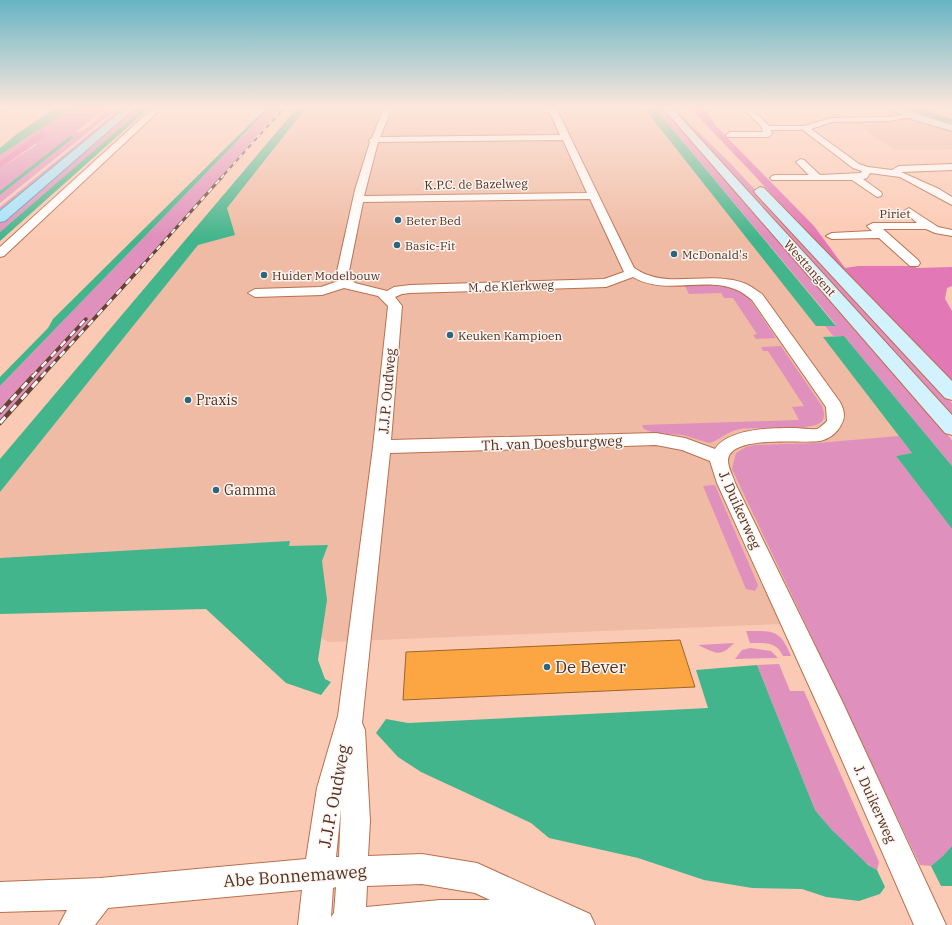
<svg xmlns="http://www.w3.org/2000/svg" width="952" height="925" font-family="'IBM Plex Serif',serif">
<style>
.built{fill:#efbba4}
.green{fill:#e090bc}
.forest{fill:#e278b5}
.water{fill:#43b58c}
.building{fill:#fba643;stroke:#9d6627}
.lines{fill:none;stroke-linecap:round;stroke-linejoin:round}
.street-casing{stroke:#b9704d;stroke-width:2}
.secondary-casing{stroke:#b9704d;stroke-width:2}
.primary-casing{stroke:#5e9aaf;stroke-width:2}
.street{fill:#fff;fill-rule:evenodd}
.secondary{fill:#d1f2fe;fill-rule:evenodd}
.primary{fill:#a3e5fd;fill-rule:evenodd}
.rail-far3-casing{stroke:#654333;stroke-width:2}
.rail-far2-casing{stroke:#654333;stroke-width:3}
.rail-far1-casing{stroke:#654333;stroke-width:3.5}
.rail-casing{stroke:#654333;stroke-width:4.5}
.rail-far3{stroke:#fef5f1;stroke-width:1.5;stroke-dasharray:4.5;stroke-linecap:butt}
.rail-far2{stroke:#fef5f1;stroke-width:2;stroke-dasharray:5.5;stroke-linecap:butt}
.rail-far1{stroke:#fef5f1;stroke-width:2.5;stroke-dasharray:7;stroke-linecap:butt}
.rail{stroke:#fef5f1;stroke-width:3;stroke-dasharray:8;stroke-linecap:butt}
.poi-dot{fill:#2a677e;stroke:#fef5f1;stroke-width:1.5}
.labels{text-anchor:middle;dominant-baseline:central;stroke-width:3;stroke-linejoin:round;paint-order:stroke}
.far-street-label{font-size:12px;fill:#503021;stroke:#fef5f1}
.far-poi-label{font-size:12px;fill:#503021;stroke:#fef5f1;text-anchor:start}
.street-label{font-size:14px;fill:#503021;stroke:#fef5f1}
.poi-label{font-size:14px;fill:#503021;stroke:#fef5f1;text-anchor:start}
.near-poi-label{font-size:17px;fill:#503021;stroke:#fef5f1;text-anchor:start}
.near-street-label{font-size:17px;fill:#503021;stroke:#fef5f1}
</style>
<rect width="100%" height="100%" fill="#fbcab4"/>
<!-- built -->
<g class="built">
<polygon points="303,108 650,108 952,485 952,863 920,865 805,623 329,642 234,596 0,599 0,477"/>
<polygon points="907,118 952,131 952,149 895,150 850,121"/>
</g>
<!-- green -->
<g class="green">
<path d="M72,108H107L76,132C92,131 101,108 118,108L0,203V195L74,136L70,137L0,191V168L36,145L38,133L0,161V155Z"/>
<polygon points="121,108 126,108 0,212 0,207"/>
<polygon points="134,108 143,108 0,232 0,222"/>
<polygon points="269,108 280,108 201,202 0,423 0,386"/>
<polygon points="655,108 660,108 680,127 729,182 952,440 952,466 844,336 833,336 825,326 836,325"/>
<polygon points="671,108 674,108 732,165 952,403 952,418"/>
<polygon points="721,285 739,291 747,295 776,338 756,339 753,335 757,334 733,298 724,298 721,293 689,294 685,286"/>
<path d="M781,346L822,406C824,412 826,418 820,423C808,431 757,427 740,429C727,431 719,441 709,443L683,435L654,433L644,429L642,425L799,420L792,407L804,406L768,351H763L761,347Z"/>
<polygon points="899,436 912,453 896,456 952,529 952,846 943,856 931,866 920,865 732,469 736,453 746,447 754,445 817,443"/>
<polygon points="715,485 758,585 755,591 746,589 703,486"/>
<path d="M746,631C773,631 780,629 791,656H783C776,641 765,643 750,643Z"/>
<path d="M734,643C720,658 715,653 698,645Z"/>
<polygon points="750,648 771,651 778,658 735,659 742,650"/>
<path d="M779,664L790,691H804L879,862L877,870C853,857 833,831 815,810L757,665Z"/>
</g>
<!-- forest -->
<g class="forest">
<polygon points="690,108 705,108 716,126 814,226 845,268 858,266 913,266 917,268 952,267 952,286 947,288 945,299 952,311 952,381 840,269 754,175"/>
<polygon points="42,132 47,133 47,136 0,168 0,161 38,133"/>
</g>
<!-- water -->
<g class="water">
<polygon points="55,108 72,108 0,155 0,148 18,133"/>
<polygon points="143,108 149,108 0,241 0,232"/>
<polygon points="266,108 269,108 0,386 0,377 48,328 53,319"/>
<polygon points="297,108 306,108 227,208 235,235 198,245 0,492 0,459"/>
<polygon points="644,108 655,108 836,326 816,326"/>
<polygon points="908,108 920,108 952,119 952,123 931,118"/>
<polygon points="70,136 74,137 0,195 0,191"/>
<polygon points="844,336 952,466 952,529 896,456 912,453 823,337"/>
<polygon points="290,541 289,546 328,545 322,561 327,600 318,660 325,679 331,682 321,695 286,683 206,609 0,614 0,558"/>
<polygon points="757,665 815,810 832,830 868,865 877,870 885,887 880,894 859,901 826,897 802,889 752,888 704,880 638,858 549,838 531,823 421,772 398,757 376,733 386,719 408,723 708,708 696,670"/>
<polygon points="952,846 952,886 941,886 931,866 943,856"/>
</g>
<!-- building -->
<polygon class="building" points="680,640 695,687 403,700 406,652"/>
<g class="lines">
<!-- street casing -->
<g class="street-casing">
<g id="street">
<polygon points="0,108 8,108 0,112"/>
<polygon points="153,108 162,108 4,256 0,257 0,247"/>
<path d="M384,108H392L380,137L560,135L548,108H556L634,268C638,270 643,274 648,275C677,286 713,271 746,284C751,286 757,291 762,294L840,402C844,410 846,417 841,425C837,433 829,439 820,441C803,444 730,434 728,460C728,468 733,476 735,483L842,701L946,925H914L824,719L717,483L710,461L682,450L656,445L390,453L362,723L365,730L370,821L368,856L422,854L477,863L590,914L595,925H298L302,890L108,908L95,925H59L67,910L0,912V882L100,878L306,859L317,788L338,716L373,447L388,306L378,296L344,288L322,295L255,297L248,293L255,289L321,287L338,281L336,276L355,190L370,142L369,140L372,138ZM563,140L587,193L364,196L378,142ZM590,199L624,272L604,279L410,285L394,287L387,291L355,283L348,276L363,202ZM633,277C665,296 704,276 737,290C742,292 747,296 752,300L826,407L827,421C824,424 820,428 817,429C810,430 801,428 795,428C772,428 729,428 715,449L685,438L656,433L391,440L402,306L395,297L402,294L410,293L606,287ZM341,809L339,857H336ZM422,884L475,893L490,900H440L366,907L367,886ZM336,887L334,913L331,917L333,888Z"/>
<polygon points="742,108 751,108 769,126 804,126 831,118 889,117 911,113 911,117 889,121 832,122 811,129 859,164 868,167 892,170 899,166 952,164 952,170 901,172 939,189 952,197 952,205 900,177 870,173 867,178 863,179 881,192 882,194 881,196 877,197 852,180 772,180 770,178 772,176 775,175 809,175 796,162 801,159 804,160 820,175 861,173 862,171 853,168 803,130 771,130 772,134 768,137 727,137 726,135 730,132 763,132 761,126"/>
<polygon points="909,208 938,227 952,230 952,236 935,233 926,229 883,229 918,260 920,263 918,266 910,266 879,238 832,239 826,236 832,233 872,231 867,226 873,223 917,223 904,211"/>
</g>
</g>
<!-- secondary casing -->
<g class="secondary-casing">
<g id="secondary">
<polygon points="663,108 672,108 952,415 952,435 945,433"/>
<polygon points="887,108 900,108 952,125 952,131 914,120"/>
<polygon points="760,187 764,188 952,381 952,400 945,398 756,194 754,191"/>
</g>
</g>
<!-- primary casing -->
<g class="primary-casing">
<polygon id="primary" points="125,108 135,108 5,221 0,222 0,211"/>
</g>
<!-- street -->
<use href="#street" class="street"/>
<!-- secondary -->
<use href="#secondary" class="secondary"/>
<!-- primary -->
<use href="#primary" class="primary"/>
<!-- rail-far3 casing -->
<g class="rail-far3-casing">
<polyline id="rail-far3" points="221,178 284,108"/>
</g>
<!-- rail-far2 casing -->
<g class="rail-far2-casing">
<polyline id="rail-far2" points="142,266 222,177"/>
</g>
<!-- rail-far1 casing -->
<g class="rail-far1-casing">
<g id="rail-far1">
<polyline points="32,377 86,319"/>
<polyline points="41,377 143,265"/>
</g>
</g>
<!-- rail casing -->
<g class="rail-casing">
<g id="rail">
<polyline points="0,412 33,376"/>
<polyline points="0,423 42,376"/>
</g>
</g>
<!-- rail-far3 -->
<use href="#rail-far3" class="rail-far3"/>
<!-- rail-far2 -->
<use href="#rail-far2" class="rail-far2"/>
<!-- rail-far1 -->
<use href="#rail-far1" class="rail-far1"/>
<!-- rail -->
<use href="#rail" class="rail"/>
</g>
<!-- sky -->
<linearGradient id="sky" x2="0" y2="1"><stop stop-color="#66b4c3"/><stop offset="0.45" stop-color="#fde7dd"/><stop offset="1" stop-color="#fde7dd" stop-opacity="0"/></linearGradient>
<rect width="952" height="238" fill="url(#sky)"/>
<!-- markers -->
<g class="poi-dot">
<circle cx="398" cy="220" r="4"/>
<circle cx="397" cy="245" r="4"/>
<circle cx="674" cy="254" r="4"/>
<circle cx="264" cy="275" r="4"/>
<circle cx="450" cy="335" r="4"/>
<circle cx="188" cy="400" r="4"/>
<circle cx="216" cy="490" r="4"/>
<circle cx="547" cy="667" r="4"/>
</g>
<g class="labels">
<!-- far-street labels -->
<g class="far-street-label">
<text transform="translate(476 184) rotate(-1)">K.P.C. de Bazelweg</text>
<text x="895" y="213">Piriet</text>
<text transform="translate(810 268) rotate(48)">Westtangent</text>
<text transform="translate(511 286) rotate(-2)">M. de Klerkweg</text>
</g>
<!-- far-poi labels -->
<g class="far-poi-label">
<text x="406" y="220">Beter Bed</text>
<text x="405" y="245">Basic-Fit</text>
<text x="682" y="254">McDonald's</text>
<text x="272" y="275">Huider Modelbouw</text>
<text x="458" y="335">Keuken Kampioen</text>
</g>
<!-- street labels -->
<g class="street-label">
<text transform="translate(387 391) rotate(-85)">J.J.P. Oudweg</text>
<text transform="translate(552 443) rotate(-2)">Th. van Doesburgweg</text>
<text transform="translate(740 510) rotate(66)">J. Duikerweg</text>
<text transform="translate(875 804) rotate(66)">J. Duikerweg</text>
</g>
<!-- poi labels -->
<g class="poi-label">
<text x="196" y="400">Praxis</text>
<text x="224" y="490">Gamma</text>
</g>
<!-- near-poi labels -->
<g class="near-poi-label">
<text x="555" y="667">De Bever</text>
</g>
<!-- near-street labels -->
<g class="near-street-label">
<text transform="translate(334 796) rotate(-79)">J.J.P. Oudweg</text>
<text transform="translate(295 876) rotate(-4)">Abe Bonnemaweg</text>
</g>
</g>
</svg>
